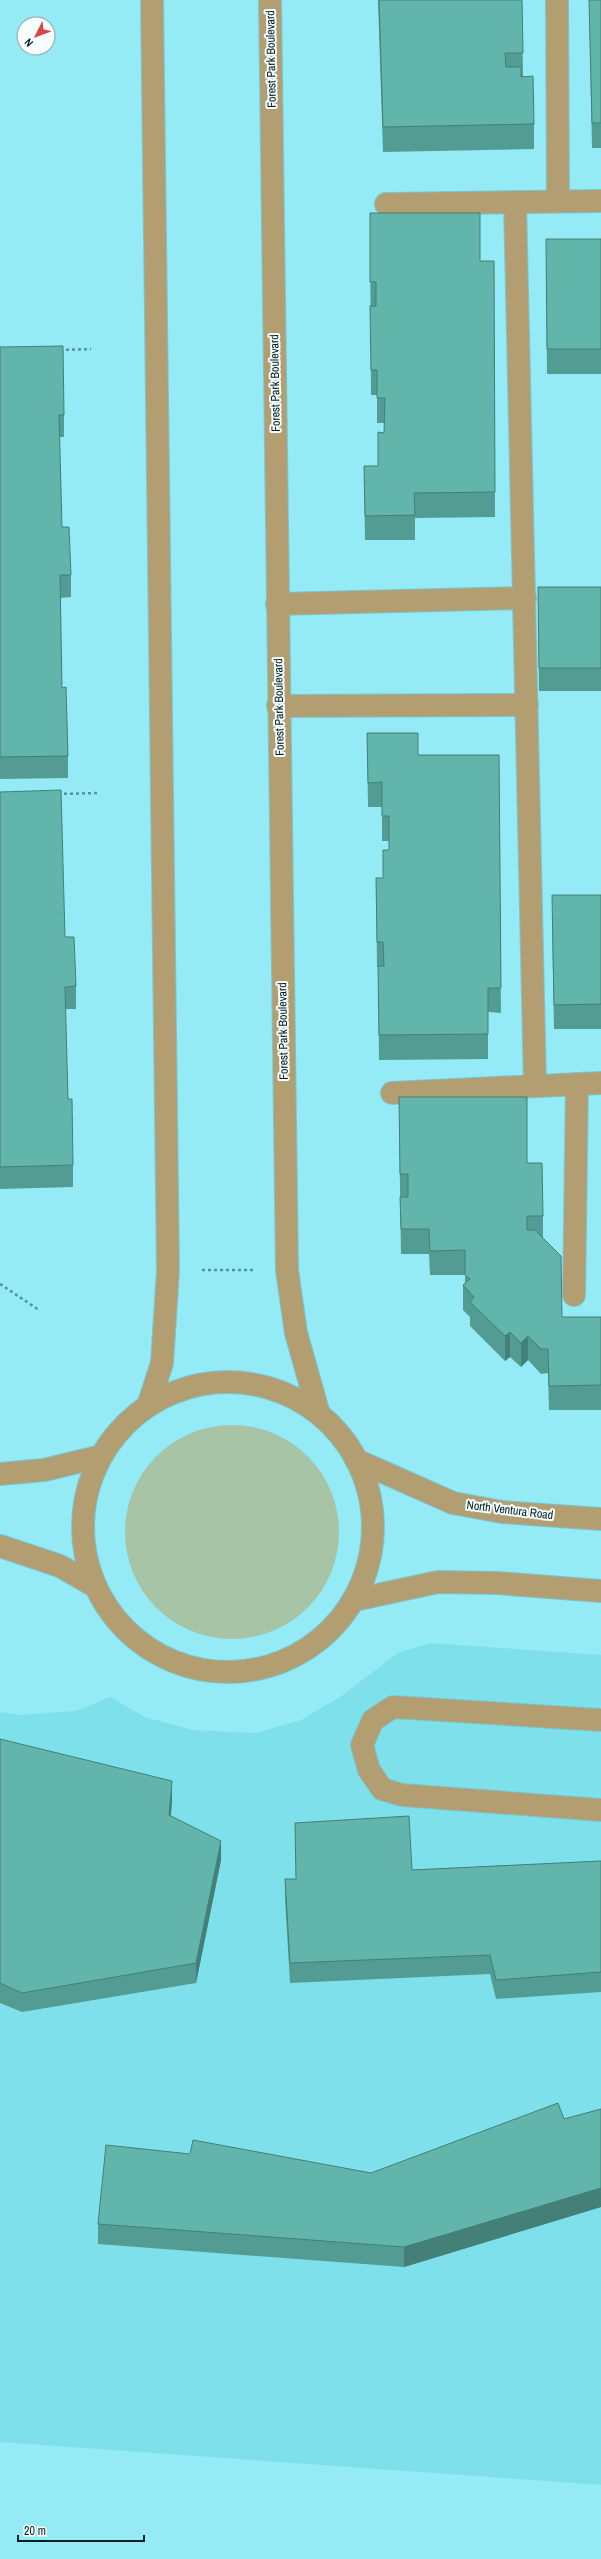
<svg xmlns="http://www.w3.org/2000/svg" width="601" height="2559" font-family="'Archivo Narrow',sans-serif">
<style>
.built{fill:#7ee0eb}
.green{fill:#a7c4a7}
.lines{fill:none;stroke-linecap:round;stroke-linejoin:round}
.minor-casing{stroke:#7ac6cf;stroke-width:24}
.path{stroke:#55939a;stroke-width:2.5;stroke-dasharray:3 3;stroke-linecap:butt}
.minor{stroke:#b39e72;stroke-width:22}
.wall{fill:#539c93}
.shaded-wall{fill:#447f78}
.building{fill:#61b5ab;stroke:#447f78}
.labels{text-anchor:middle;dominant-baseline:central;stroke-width:4;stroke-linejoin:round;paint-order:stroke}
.street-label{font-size:12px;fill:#021e21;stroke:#f5fdfe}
</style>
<rect width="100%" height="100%" fill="#94ebf5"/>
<!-- built -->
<polygon class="built" points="430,1643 601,1655 601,2485 0,2442 0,1712 20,1715 76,1711 110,1697 145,1717 192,1730 255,1733 301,1720 340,1697 398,1653"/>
<!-- green -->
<circle class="green" cx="232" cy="1532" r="107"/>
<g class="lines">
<!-- minor casing -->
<g class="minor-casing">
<g id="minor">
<polyline points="270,0 287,1270 296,1333 318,1411"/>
<polyline points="557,0 558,201"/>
<polyline points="515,202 535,1086"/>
<polyline points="386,204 601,201"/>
<polyline points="277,604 525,598"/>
<polyline points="278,706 527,705"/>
<polyline points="392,1093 601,1083"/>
<polyline points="574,1295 577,1084"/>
<circle cx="228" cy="1527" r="145"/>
<polyline points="149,1403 162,1363 168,1270 152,0"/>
<polyline points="356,1460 453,1503 502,1512 601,1519"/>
<polyline points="0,1474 44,1470 98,1457"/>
<polyline points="0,1546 60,1566 93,1585"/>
<polyline points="354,1600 438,1582 497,1583 601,1591"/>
<polyline points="601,1720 393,1707 373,1720 362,1745 369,1770 382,1789 402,1795 601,1810"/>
</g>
</g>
<!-- path -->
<g class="path">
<polyline points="60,350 91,349"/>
<polyline points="58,794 99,793"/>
<polyline points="202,1270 253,1270"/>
<polyline points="0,1284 39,1310"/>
</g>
<!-- minor -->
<use href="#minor" class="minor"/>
</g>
<!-- wall -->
<g class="wall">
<polygon points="378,0 522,0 523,77 534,124 534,149 383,152"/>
<polygon points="589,0 601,0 601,148 592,148"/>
<polygon points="370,213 480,261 494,261 495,517 415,518 415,540 365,540 364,466 378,466 378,432 384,433 385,423 377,423 377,395 371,395"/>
<polygon points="601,239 601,374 547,374 546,264"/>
<polygon points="0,347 64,415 64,437 59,437 62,527 71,575 71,597 60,598 62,688 68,756 68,778 0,779"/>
<polygon points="538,587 601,587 601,691 539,691"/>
<polygon points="367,733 418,755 499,755 501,1013 488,1012 488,1059 379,1060 378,967 377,967 376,878 383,878 389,850 389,841 382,841 382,807 368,807"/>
<polygon points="0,792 65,937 76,986 76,1009 65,1009 68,1099 73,1165 73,1187 0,1189"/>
<polygon points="601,895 601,1029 554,1029 552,920"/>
<polygon points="399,1122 527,1163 543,1216 543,1238 562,1317 601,1317 601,1410 549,1410 548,1373 541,1374 528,1360 521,1367 510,1357 505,1361 470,1326 470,1317 463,1310 463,1285 465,1284 465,1275 430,1275 429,1254 401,1254"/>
<polygon points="0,1739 172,1800 171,1816 221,1860 196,1983 22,2012 0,2003"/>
<polygon points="295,1823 412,1870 601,1861 601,1992 496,1999 490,1974 290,1983 285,1899 285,1879 296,1879"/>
<polygon points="601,2109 601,2207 404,2267 98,2244 98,2224 371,2173"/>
</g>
<!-- shaded-wall -->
<g class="shaded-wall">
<polygon points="510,1332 510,1357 505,1361 505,1336"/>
<polygon points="528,1336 528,1360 521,1367 521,1343"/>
<polygon points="172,1781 172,1800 169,1835 169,1815"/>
<polygon points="221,1841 221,1860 196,1983 196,1963"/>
<polygon points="601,2188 601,2207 404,2267 404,2247"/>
</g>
<!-- building -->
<g class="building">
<polygon points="379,0 522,0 523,53 505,53 506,67 521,67 521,77 533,76 534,124 383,127"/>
<polygon points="589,0 601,0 601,123 592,123"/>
<polygon points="370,213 480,213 480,261 494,261 495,492 414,493 415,515 365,516 364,466 378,466 378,432 384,433 385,398 377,398 377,370 371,370 370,306 376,306 376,282 370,282"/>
<polygon points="546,239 601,239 601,349 547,349"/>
<polygon points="63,346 64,415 59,415 62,527 69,527 71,575 60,575 62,688 66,687 68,756 0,757 0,347"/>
<polygon points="538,587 601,587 601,668 539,668"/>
<polygon points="367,733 418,733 418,755 499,755 501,988 488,988 488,1034 379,1035 378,966 384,966 383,942 377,942 376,878 383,878 383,850 389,850 389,816 382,816 382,782 368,783"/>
<polygon points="61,790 65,937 74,937 76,986 65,987 68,1099 72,1099 73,1165 0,1167 0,792"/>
<polygon points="552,895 601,895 601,1004 554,1005"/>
<polygon points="399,1097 527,1097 527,1163 542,1163 543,1216 527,1216 527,1230 535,1230 561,1256 562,1317 601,1317 601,1385 549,1386 548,1349 541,1349 528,1336 521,1343 510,1332 505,1336 470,1302 474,1297 463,1285 470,1279 465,1275 465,1250 430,1251 429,1229 401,1229 400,1197 408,1197 408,1174 400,1174"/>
<polygon points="0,1739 172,1781 169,1815 221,1841 196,1963 22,1993 0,1983"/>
<polygon points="409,1816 412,1870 601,1861 601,1972 496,1980 490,1955 290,1963 285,1879 296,1879 295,1823"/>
<polygon points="558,2103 564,2119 601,2109 601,2188 404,2247 98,2224 106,2145 190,2154 193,2140 371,2173"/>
</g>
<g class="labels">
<!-- street labels -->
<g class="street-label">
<text transform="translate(271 59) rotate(-91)">Forest Park Boulevard</text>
<text transform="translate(275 383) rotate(-91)">Forest Park Boulevard</text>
<text transform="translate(279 707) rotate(-91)">Forest Park Boulevard</text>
<text transform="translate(283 1031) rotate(-91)">Forest Park Boulevard</text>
<text transform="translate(510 1510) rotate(7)">North Ventura Road</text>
</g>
</g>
<!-- north arrow -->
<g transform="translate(36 36) rotate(228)"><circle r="19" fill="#f5fdfe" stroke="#94a4a6"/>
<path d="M0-3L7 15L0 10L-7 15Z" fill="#d64745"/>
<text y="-6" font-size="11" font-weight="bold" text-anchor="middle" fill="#021e21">N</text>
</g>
<!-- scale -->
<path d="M18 2535v6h126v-6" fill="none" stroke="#021e21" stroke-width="2"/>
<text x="24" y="2535" font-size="12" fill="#021e21" stroke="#f5fdfe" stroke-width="3" paint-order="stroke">20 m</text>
</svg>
